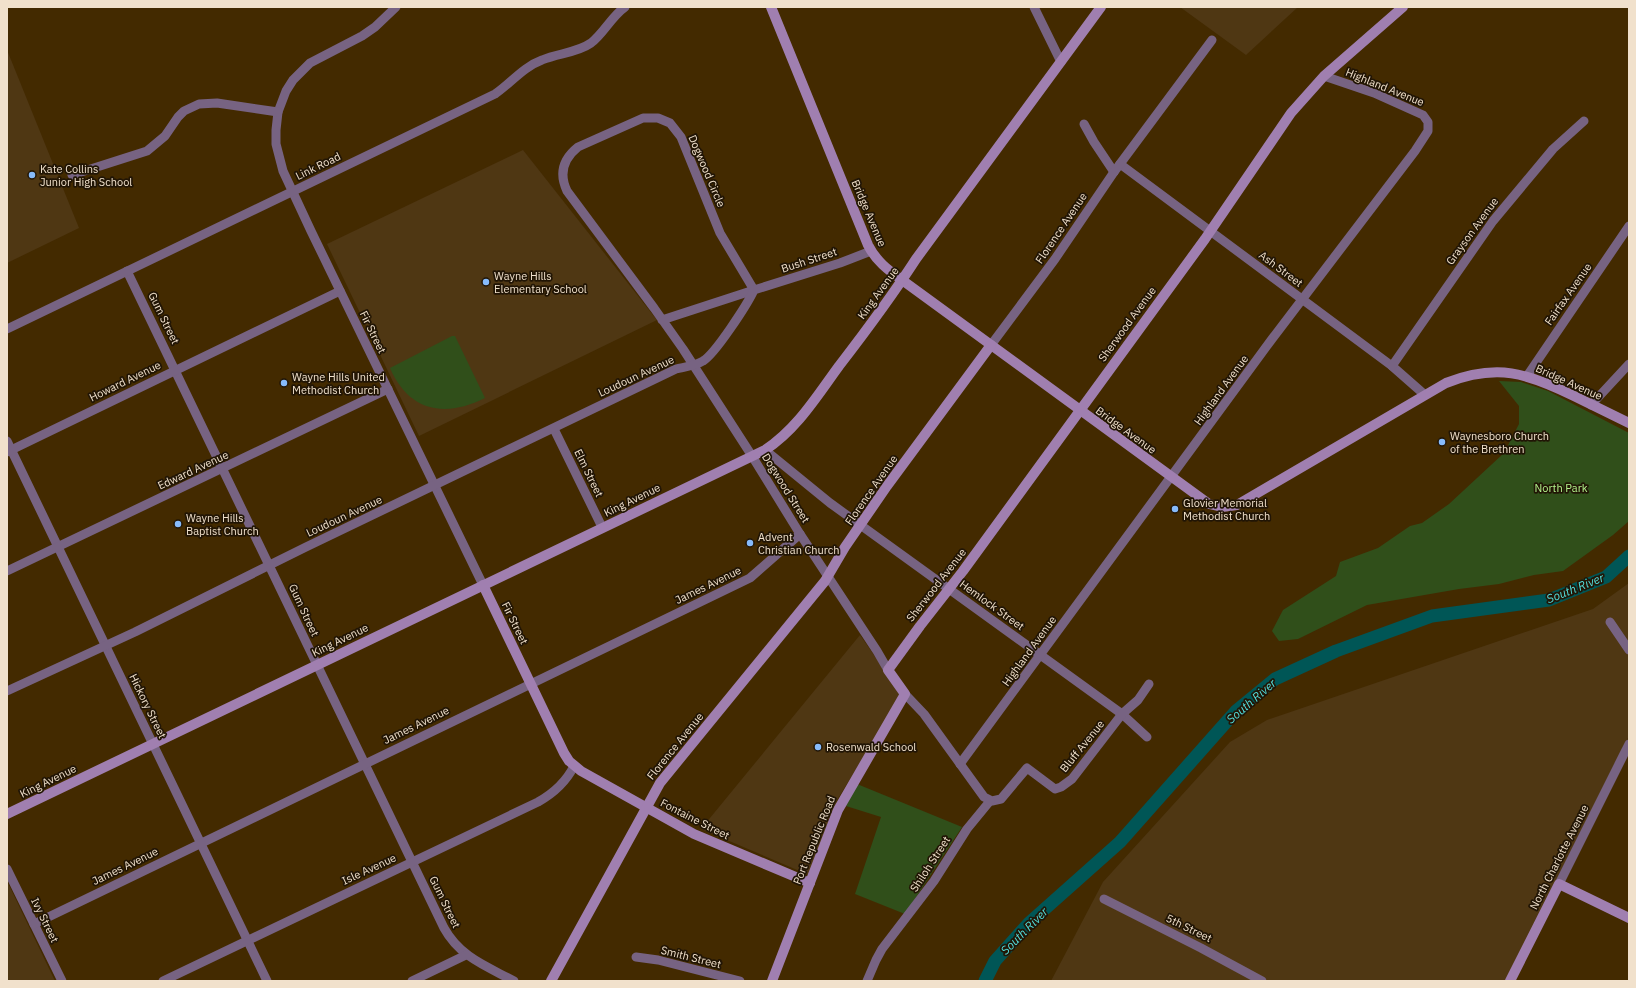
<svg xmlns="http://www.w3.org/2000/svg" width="1636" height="988" font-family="'IBM Plex Sans',sans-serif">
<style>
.built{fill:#4f3713}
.green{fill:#304f1a}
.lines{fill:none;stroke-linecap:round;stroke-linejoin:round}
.river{stroke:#005656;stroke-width:13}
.street{stroke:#776382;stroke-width:9}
.secondary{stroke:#a07fb0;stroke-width:10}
.poi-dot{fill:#87bbfb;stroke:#211505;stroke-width:1.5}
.labels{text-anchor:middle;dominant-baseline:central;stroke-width:3.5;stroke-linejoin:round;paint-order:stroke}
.street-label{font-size:11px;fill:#f1e1cc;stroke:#211505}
.poi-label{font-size:11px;fill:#f1e1cc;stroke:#211505;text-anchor:start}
.park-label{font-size:11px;fill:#b4f48d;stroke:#211505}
.water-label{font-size:12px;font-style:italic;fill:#53dedd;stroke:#211505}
</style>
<rect width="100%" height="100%" fill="#432a00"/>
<!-- built -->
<g class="built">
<polygon points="1180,7 1298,7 1246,55"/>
<polygon points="7,50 79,228 7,263"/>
<polygon points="523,150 657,320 419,436 327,244"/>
<polygon points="1629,583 1629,736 1505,981 1051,981 1103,882 1230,742 1267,720 1593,609"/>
<polygon points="860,635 902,695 837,800 809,875 701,829"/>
<polygon points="7,881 55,981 7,981"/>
</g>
<!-- green -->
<g class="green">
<path d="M452,336H455L485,398C445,418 409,412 390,368Z"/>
<polygon points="1499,381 1521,382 1548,391 1629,433 1629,521 1613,535 1563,571 1534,575 1499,584 1459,589 1367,605 1298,639 1279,641 1272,631 1283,610 1336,576 1340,562 1378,548 1410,526 1422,523 1449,504 1504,453 1519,424 1519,406"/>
<polygon points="857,784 962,827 905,914 855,894 881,817 846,806"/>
</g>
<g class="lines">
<!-- river -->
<polyline class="river" points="985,981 995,961 1029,923 1120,842 1236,711 1275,679 1336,651 1432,616 1549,600 1606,577 1629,556"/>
<!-- street -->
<g class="street">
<polyline points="396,7 375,27 362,36 310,63 293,80 286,91 278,112 276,130 276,144 283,171 311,231 483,585"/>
<polyline points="1034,7 1061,62"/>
<polyline points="1084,124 1094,142 1114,172"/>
<polyline points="1120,164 1392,366 1425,395"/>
<polyline points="72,175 147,151 165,136 178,117 184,111 199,104 217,103 278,112"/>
<path d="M127,271L444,928C460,957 486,966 514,981"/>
<path d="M662,320L754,290L720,233L681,137L670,123L658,118H643L578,147C563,159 559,174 567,191L654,308L683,349L752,456L800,534L877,651L888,670"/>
<path d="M7,329L495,94C511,83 523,67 542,60C558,53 577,53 591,43C604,33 611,17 625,7"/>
<polyline points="991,345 1055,259 1114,172 1212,40"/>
<polyline points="1392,366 1493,221 1553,149 1584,121"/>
<polyline points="1527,376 1629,226"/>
<polyline points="1591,405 1629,364"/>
<polyline points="554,429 602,527"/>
<polyline points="7,441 267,981"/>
<polyline points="765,450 830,503 1122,714 1147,737"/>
<polyline points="7,452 340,291"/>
<polyline points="7,571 388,389"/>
<polyline points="1610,622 1629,650"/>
<path d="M7,691L135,632L306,547L676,369C684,367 695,366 703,361C715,354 747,305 754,290L840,263L871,251"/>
<polyline points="905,694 924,714 984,797 992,801 1001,799 1027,768 1055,789 1061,787 1072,779 1122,714 1138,700 1149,684"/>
<polyline points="960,764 1272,339 1415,151 1428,131 1428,122 1423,115 1374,93 1324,76"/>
<polyline points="7,869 62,981"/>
<polyline points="1559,884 1629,744"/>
<polyline points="1104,899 1201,948 1262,981"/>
<polyline points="34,924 750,578 800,534"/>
<polyline points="636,957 658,960 740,981"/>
<path d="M163,981L538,802C554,793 566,782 574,766"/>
<polyline points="412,981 466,955"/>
<polyline points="867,981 876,960 882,949 934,881 967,829 990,801"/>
</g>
<!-- secondary -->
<g class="secondary">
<path d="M771,7L868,245C876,261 888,270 902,280L1209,504L1222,507L1237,505L1446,383C1497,363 1527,373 1574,396C1592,405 1611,414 1629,423"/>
<polyline points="483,585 564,753 569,761 581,771 694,834 810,883"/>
<path d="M7,814L765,450C797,429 817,396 839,366C866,331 892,296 916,259L1101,7"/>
<polyline points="551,981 660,783 825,581 845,547 887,486 991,345"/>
<polyline points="772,981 838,810 905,694 888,670 920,626 963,571 1205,239 1291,113 1324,76 1403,7"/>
<polyline points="1510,981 1559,884 1629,918"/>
</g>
</g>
<!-- markers -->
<g class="poi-dot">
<circle cx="32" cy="175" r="4"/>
<circle cx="486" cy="282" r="4"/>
<circle cx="284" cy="383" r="4"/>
<circle cx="1442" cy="442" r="4"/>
<circle cx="1175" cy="509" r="4"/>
<circle cx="178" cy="524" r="4"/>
<circle cx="750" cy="543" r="4"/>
<circle cx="818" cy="747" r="4"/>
</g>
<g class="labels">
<!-- street labels -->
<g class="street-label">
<text transform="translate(1385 87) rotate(22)">Highland Avenue</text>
<text transform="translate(318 166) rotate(-26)">Link Road</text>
<text transform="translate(707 171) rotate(67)">Dogwood Circle</text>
<text transform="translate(869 213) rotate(67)">Bridge Avenue</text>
<text transform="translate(1061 228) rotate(-56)">Florence Avenue</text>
<text transform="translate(1472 231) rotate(-54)">Grayson Avenue</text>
<text transform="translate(809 260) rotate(-18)">Bush Street</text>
<text transform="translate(1281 269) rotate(37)">Ash Street</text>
<text transform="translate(878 293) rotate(-54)">King Avenue</text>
<text transform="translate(1568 294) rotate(-55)">Fairfax Avenue</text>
<text transform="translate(164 318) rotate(64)">Gum Street</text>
<text transform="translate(1127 324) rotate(-54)">Sherwood Avenue</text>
<text transform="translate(373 332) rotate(64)">Fir Street</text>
<text transform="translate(636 376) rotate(-25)">Loudoun Avenue</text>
<text transform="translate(125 381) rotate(-26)">Howard Avenue</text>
<text transform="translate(1569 382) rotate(24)">Bridge Avenue</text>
<text transform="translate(1221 390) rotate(-54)">Highland Avenue</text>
<text transform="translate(1126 430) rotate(36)">Bridge Avenue</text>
<text transform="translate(193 470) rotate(-25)">Edward Avenue</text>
<text transform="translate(589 473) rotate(64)">Elm Street</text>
<text transform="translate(786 488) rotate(58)">Dogwood Street</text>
<text transform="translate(871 490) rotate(-55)">Florence Avenue</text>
<text transform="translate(632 500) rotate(-26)">King Avenue</text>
<text transform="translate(344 516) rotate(-25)">Loudoun Avenue</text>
<text transform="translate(708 585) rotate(-26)">James Avenue</text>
<text transform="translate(936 585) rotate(-52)">Sherwood Avenue</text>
<text transform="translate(992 605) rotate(36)">Hemlock Street</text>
<text transform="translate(304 610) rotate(65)">Gum Street</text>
<text transform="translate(515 623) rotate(64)">Fir Street</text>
<text transform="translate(340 640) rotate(-26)">King Avenue</text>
<text transform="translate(1029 651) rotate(-54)">Highland Avenue</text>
<text transform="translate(148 706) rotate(64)">Hickory Street</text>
<text transform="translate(416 725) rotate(-26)">James Avenue</text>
<text transform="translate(675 746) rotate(-51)">Florence Avenue</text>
<text transform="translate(1082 746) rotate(-51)">Bluff Avenue</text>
<text transform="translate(48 781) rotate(-26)">King Avenue</text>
<text transform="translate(695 819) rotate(27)">Fontaine Street</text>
<text transform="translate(814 840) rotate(-68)">Port Republic Road</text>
<text transform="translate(1559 857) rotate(-63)">North Charlotte Avenue</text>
<text transform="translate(930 864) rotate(-57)">Shiloh Street</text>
<text transform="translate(125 866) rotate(-26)">James Avenue</text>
<text transform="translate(369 869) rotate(-25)">Isle Avenue</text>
<text transform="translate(445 902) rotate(64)">Gum Street</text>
<text transform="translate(45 920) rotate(64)">Ivy Street</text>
<text transform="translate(1189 928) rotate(26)">5th Street</text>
<text transform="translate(691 957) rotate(14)">Smith Street</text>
</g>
<!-- poi labels -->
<g class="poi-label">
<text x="40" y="169">Kate Collins<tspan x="40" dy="13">Junior High School</tspan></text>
<text x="494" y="276">Wayne Hills<tspan x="494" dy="13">Elementary School</tspan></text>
<text x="292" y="377">Wayne Hills United<tspan x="292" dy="13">Methodist Church</tspan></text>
<text x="1450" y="436">Waynesboro Church<tspan x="1450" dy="13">of the Brethren</tspan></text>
<text x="1183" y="503">Glovier Memorial<tspan x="1183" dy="13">Methodist Church</tspan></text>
<text x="186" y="518">Wayne Hills<tspan x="186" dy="13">Baptist Church</tspan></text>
<text x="758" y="537">Advent<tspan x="758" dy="13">Christian Church</tspan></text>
<text x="826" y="747">Rosenwald School</text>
</g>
<!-- park labels -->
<g class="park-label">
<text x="1561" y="488">North Park</text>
</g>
<!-- water labels -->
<g class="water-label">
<text transform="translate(1575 588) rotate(-22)">South River</text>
<text transform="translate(1251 701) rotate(-41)">South River</text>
<text transform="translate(1024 931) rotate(-45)">South River</text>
</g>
</g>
<!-- border -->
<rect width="1636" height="988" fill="none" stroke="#f1e1cc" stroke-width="16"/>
</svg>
